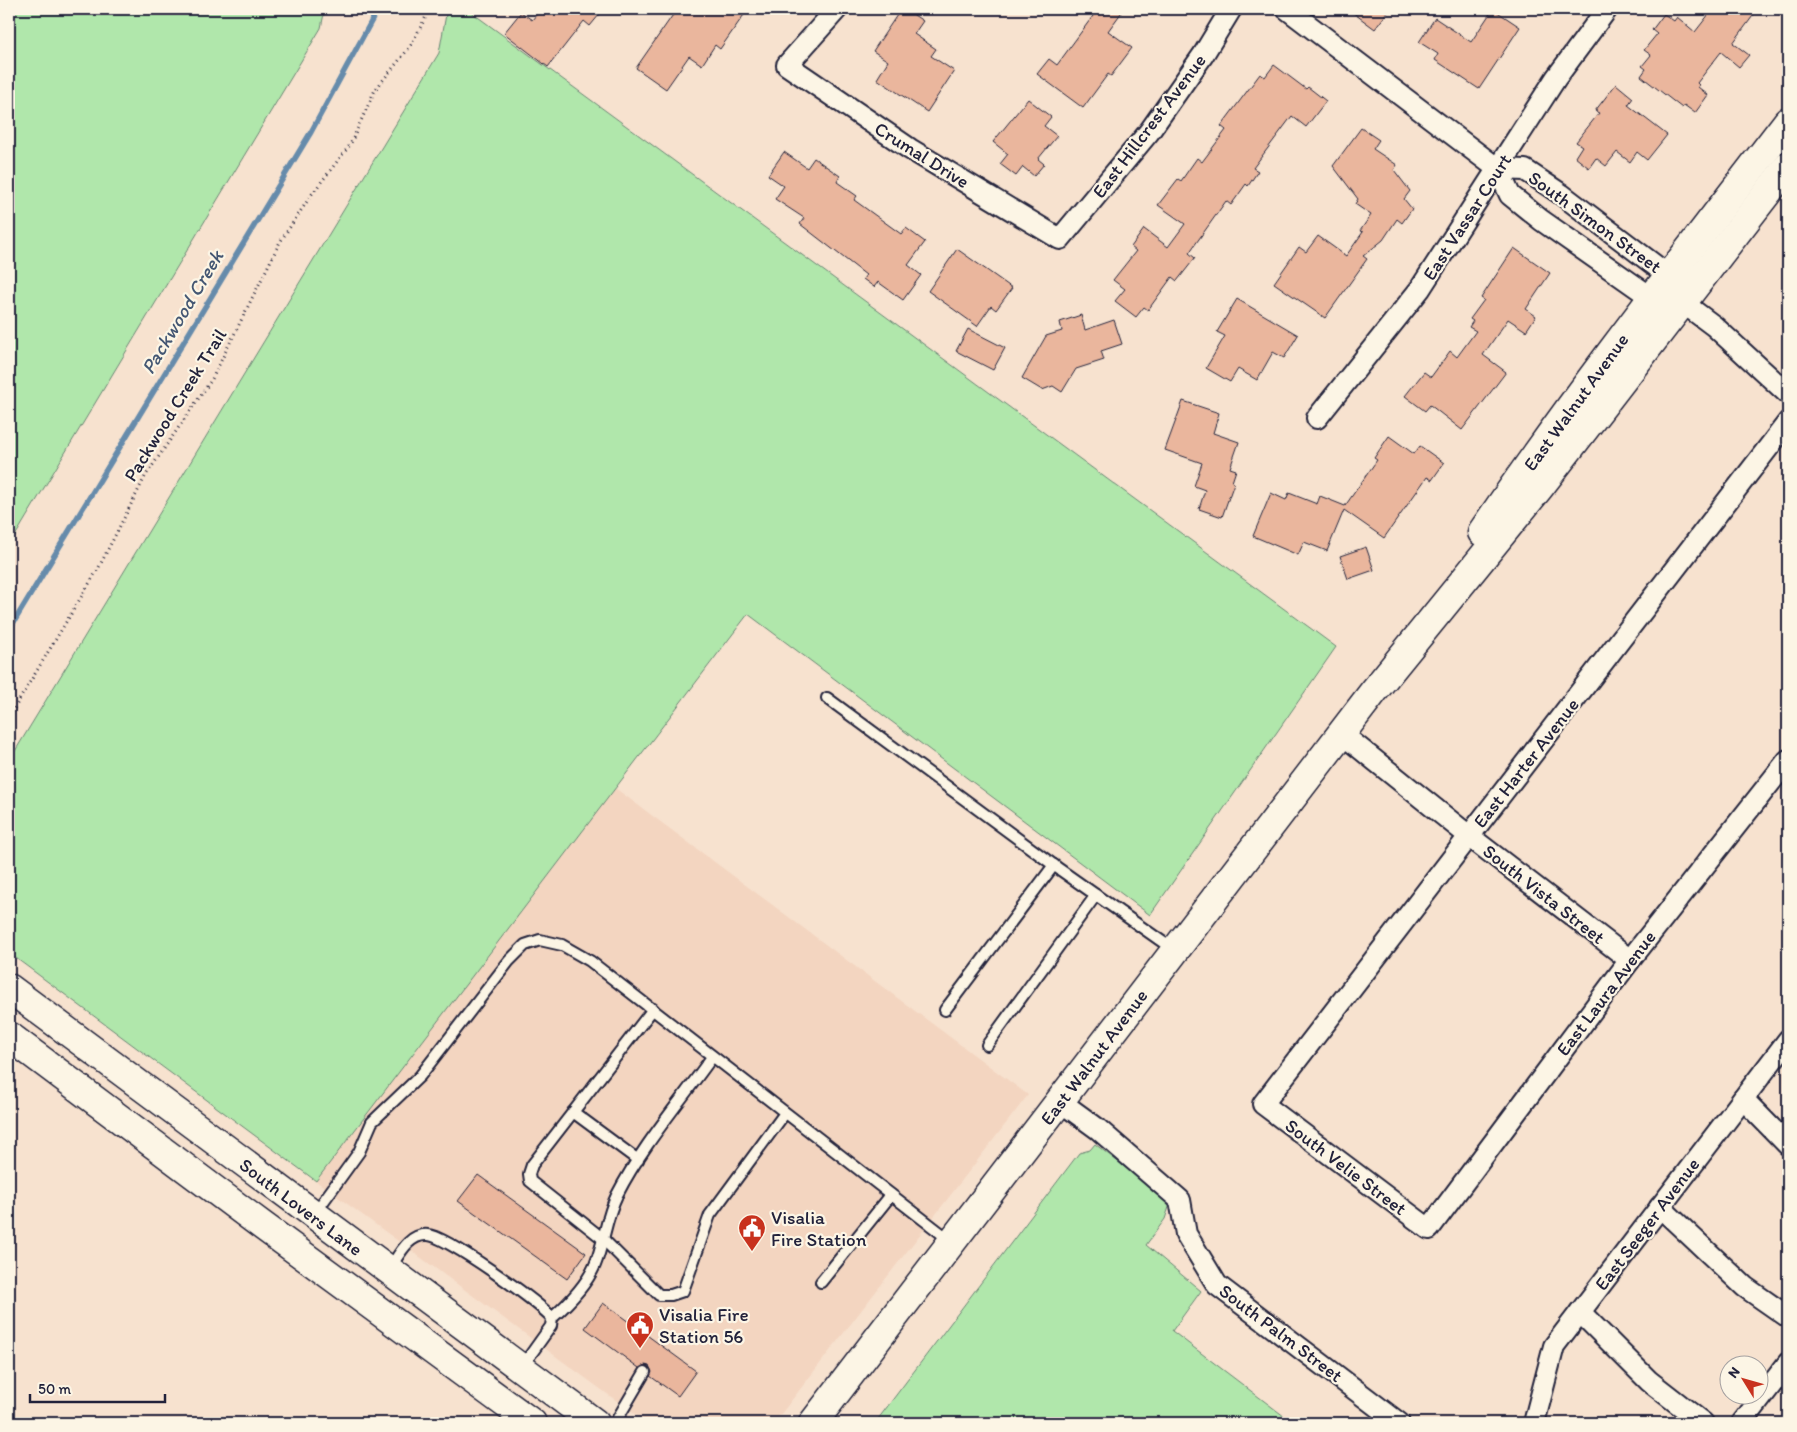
<svg xmlns="http://www.w3.org/2000/svg" width="1797" height="1432" font-family="Itim,sans-serif">
<style>
.built{fill:#f3d5c0}
.green{fill:#b0e7ab;stroke:#698473}
.lines{fill:none;stroke-linecap:round;stroke-linejoin:round}
.stream{stroke:#668bab;stroke-width:5.5}
.building{fill:#eab69d;stroke:#22223b}
.service-casing{stroke:#22223b;stroke-width:14}
.minor-casing{stroke:#22223b;stroke-width:24}
.secondary-casing{stroke:#22223b;stroke-width:31}
.path{stroke:#22223b;stroke-width:3;stroke-dasharray:1 4;stroke-linecap:butt}
.service{stroke:#fcf5e5;stroke-width:10}
.minor{stroke:#fcf5e5;stroke-width:20}
.secondary{stroke:#fcf5e5;stroke-width:28}
.labels{text-anchor:middle;dominant-baseline:central;stroke-width:4.5;stroke-linejoin:round;paint-order:stroke}
.street-label{font-size:19px;fill:#22223b;stroke:#fcf5e5}
.poi-label{font-size:19px;fill:#22223b;stroke:#fcf5e5;text-anchor:start}
.water-label{font-size:20px;font-style:italic;fill:#445773;stroke:#fcf5e5}
</style>
<rect width="100%" height="100%" fill="#f7e2cf"/>
<filter id="ink" filterUnits="userSpaceOnUse"><feTurbulence type="fractalNoise" baseFrequency=".02" numOctaves="2"/><feDisplacementMap in="SourceGraphic" scale="10" xChannelSelector="R" yChannelSelector="G"/><feConvolveMatrix kernelMatrix="1 2 1 2 8 2 1 2 1" color-interpolation-filters="sRGB"/></filter>
<g filter="url(#ink)">
<!-- built -->
<polygon class="built" points="615,788 1028,1095 774,1423 647,1423 316,1181"/>
<!-- green -->
<g class="green">
<polygon points="9,9 325,9 321,28 9,546"/>
<polygon points="447,9 467,9 1336,647 1150,915 748,614 316,1181 9,953 9,761 439,53"/>
<polygon points="1095,1144 1165,1198 1169,1207 1165,1219 1146,1245 1201,1291 1172,1331 1293,1423 875,1423 1079,1153 1090,1150"/>
</g>
<g class="lines">
<!-- stream -->
<polyline class="stream" points="9,630 311,132 378,9"/>
</g>
<!-- building -->
<g class="building">
<polygon points="541,9 604,9 590,26 584,21 548,67 504,33 521,12 532,20"/>
<polygon points="677,9 748,9 720,49 715,45 702,65 689,56 666,89 636,68"/>
<polygon points="901,9 905,9 923,21 914,34 936,49 931,56 954,71 927,112 877,79 888,61 873,51"/>
<polygon points="1098,9 1124,9 1108,31 1132,48 1111,76 1108,74 1083,108 1037,74 1049,59 1057,65"/>
<polygon points="1348,9 1390,9 1375,29"/>
<polygon points="1493,9 1520,27 1479,89 1435,60 1438,54 1419,42 1435,18 1471,42"/>
<polygon points="1713,9 1758,9 1733,43 1749,55 1739,67 1721,52 1697,83 1699,85 1698,87 1708,95 1695,113 1684,105 1682,108 1641,76 1646,69 1642,66 1651,55 1644,50 1657,34 1652,30 1664,14 1674,21 1677,17 1695,32"/>
<polygon points="1274,65 1306,89 1308,87 1326,101 1306,127 1292,116 1253,168 1258,171 1248,186 1246,184 1231,205 1226,201 1189,253 1195,258 1177,281 1172,277 1148,310 1144,307 1136,317 1115,301 1125,289 1113,280 1136,251 1131,247 1144,229 1168,247 1185,224 1158,205 1178,179 1181,181 1197,158 1202,162 1226,130 1221,126 1260,74 1265,77"/>
<polygon points="1616,84 1633,98 1628,105 1667,135 1647,160 1637,152 1630,162 1617,152 1606,166 1596,158 1589,168 1575,157 1582,146 1576,142 1599,113 1595,111"/>
<polygon points="1028,99 1051,117 1044,126 1057,136 1038,159 1044,164 1034,176 1023,167 1016,176 1000,164 1008,154 993,142"/>
<polygon points="1361,128 1379,140 1373,149 1397,165 1394,170 1410,191 1404,199 1412,209 1402,223 1397,219 1383,240 1363,256 1367,259 1325,318 1274,283 1299,247 1306,252 1318,236 1346,256 1363,232 1360,231 1371,215 1355,204 1358,199 1333,166"/>
<polygon points="784,152 807,168 814,158 840,176 837,182 857,196 854,200 901,234 906,228 925,242 908,265 921,275 903,300 878,282 874,287 863,279 866,275 800,224 804,218 775,199 784,186 768,175"/>
<polygon points="1514,248 1550,273 1526,309 1536,316 1526,331 1508,319 1483,355 1506,372 1462,430 1430,405 1425,411 1405,396 1424,372 1431,377 1450,351 1457,357 1476,331 1469,327 1473,321 1470,319 1484,300 1481,298"/>
<polygon points="957,249 1012,288 996,310 991,306 977,326 928,291"/>
<polygon points="1237,299 1298,335 1284,358 1273,352 1257,380 1238,369 1230,382 1206,368 1225,336 1217,332"/>
<polygon points="1081,315 1085,330 1114,320 1122,344 1101,351 1104,360 1076,369 1062,392 1053,386 1042,390 1022,378 1046,336 1062,331 1060,322"/>
<polygon points="968,329 1005,348 993,370 956,351"/>
<polygon points="1183,401 1219,413 1213,433 1239,442 1230,468 1236,470 1232,482 1234,483 1222,517 1199,509 1205,490 1194,486 1202,463 1165,450"/>
<polygon points="1389,436 1414,454 1420,446 1444,463 1432,480 1427,477 1384,538 1344,510 1327,551 1304,542 1298,555 1253,536 1271,493 1286,500 1289,493 1317,504 1320,496 1345,506 1377,460 1374,458"/>
<polygon points="1366,547 1374,570 1348,579 1340,556"/>
<polygon points="478,1175 586,1253 567,1279 458,1201"/>
<polygon points="603,1303 696,1371 678,1396 650,1376 652,1372 649,1366 645,1365 639,1368 585,1328"/>
</g>
<g class="lines">
<!-- service casing -->
<g class="service-casing">
<g id="service">
<polyline points="827,698 1059,869 1174,950"/>
<polyline points="653,1009 532,1165 529,1174 530,1181 602,1238 659,1295 671,1295 683,1291 710,1215 785,1113"/>
<polyline points="945,1010 1054,865"/>
<polyline points="987,1045 1096,895"/>
<polyline points="573,1112 638,1160"/>
<polyline points="315,1213 359,1152 372,1122 420,1076 509,961 525,945 540,940 562,945 590,961 951,1241"/>
<path d="M390,1268C399,1255 409,1233 428,1235C446,1236 539,1302 552,1318L551,1326L521,1368"/>
<polyline points="821,1282 891,1195"/>
<path d="M552,1318C569,1303 586,1286 595,1265C604,1243 606,1217 617,1195C642,1146 680,1102 712,1057"/>
<polyline points="615,1423 645,1372"/>
</g>
</g>
<!-- minor casing -->
<g class="minor-casing">
<g id="minor">
<polyline points="837,9 787,65 910,149 1060,239 1149,132 1203,55 1231,9"/>
<polyline points="1287,9 1498,169 1510,195 1541,220 1652,298 1666,300"/>
<polyline points="1498,169 1525,170 1561,194 1669,276 1682,302 1714,326 1788,394"/>
<polyline points="1317,418 1420,289 1556,78 1607,9"/>
<polyline points="1788,422 1263,1104 1429,1229 1630,960 1788,760"/>
<polyline points="1342,734 1469,836 1630,960"/>
<polyline points="1743,1099 1788,1145"/>
<polyline points="1061,1102 1098,1129 1180,1200 1186,1234 1217,1285 1399,1423"/>
<polyline points="1660,1207 1745,1287 1788,1317"/>
<polyline points="1580,1312 1649,1381 1703,1423"/>
<polyline points="1534,1423 1554,1346 1788,1040"/>
<polyline points="1742,1423 1788,1363"/>
</g>
</g>
<!-- secondary casing -->
<g class="secondary-casing">
<g id="secondary">
<path d="M1482,532C1578,391 1684,256 1788,121"/>
<polyline points="9,988 595,1423"/>
<polyline points="9,1036 263,1226 532,1423"/>
<polyline points="813,1423 1374,691 1539,488 1788,166"/>
</g>
</g>
<!-- path -->
<polyline class="path" points="9,717 98,569 146,475 212,379 280,242 312,194 350,145 375,90 410,47 430,9"/>
<!-- service -->
<use href="#service" class="service"/>
<!-- minor -->
<use href="#minor" class="minor"/>
<!-- secondary -->
<use href="#secondary" class="secondary"/>
</g>
</g>
<!-- icons -->
<defs>
<g id="civic-pin" transform="scale(1.4375)"><path d="M0 17L-7.5 6A9.5 9.5 0 1 1 7.5 6Z" fill="#c8321e" stroke="#fcf5e5"/><path d="M-.6-6.5H3V-4.5H.6V-3L4-1V1h2V6H-6V1h2V-1L-.6-3ZM-1.2 2.5V6h2.4V2.5Z" fill="#fff"/></g>
</defs>
<g fill-rule="evenodd">
<use href="#civic-pin" x="752" y="1228"/>
<use href="#civic-pin" x="640" y="1325"/>
</g>
<g class="labels">
<!-- street labels -->
<g class="street-label">
<text transform="translate(1149 126) rotate(-53)">East Hillcrest Avenue</text>
<text transform="translate(922 155) rotate(32)">Crumal Drive</text>
<text transform="translate(1467 217) rotate(-57)">East Vassar Court</text>
<text transform="translate(1595 222) rotate(36)">South Simon Street</text>
<text transform="translate(1576 402) rotate(-54)">East Walnut Avenue</text>
<text transform="translate(175 405) rotate(-58)">Packwood Creek Trail</text>
<text transform="translate(1526 763) rotate(-52)">East Harter Avenue</text>
<text transform="translate(1544 894) rotate(38)">South Vista Street</text>
<text transform="translate(1606 993) rotate(-53)">East Laura Avenue</text>
<text transform="translate(1094 1057) rotate(-53)">East Walnut Avenue</text>
<text transform="translate(1346 1167) rotate(37)">South Velie Street</text>
<text transform="translate(301 1207) rotate(37)">South Lovers Lane</text>
<text transform="translate(1647 1224) rotate(-53)">East Seeger Avenue</text>
<text transform="translate(1281 1333) rotate(37)">South Palm Street</text>
</g>
<!-- poi labels -->
<g class="poi-label">
<text x="771" y="1217">Visalia<tspan x="771" dy="22">Fire Station</tspan></text>
<text x="659" y="1314">Visalia Fire<tspan x="659" dy="22">Station 56</tspan></text>
</g>
<!-- water labels -->
<g class="water-label">
<text transform="translate(182 312) rotate(-59)">Packwood Creek</text>
</g>
</g>
<!-- margin -->
<rect width="1797" height="1432" fill="none" stroke="#fcf5e5" stroke-width="30"/>
<rect x="15" y="15" width="1767" height="1402" fill="none" stroke="#22223b" stroke-width="2" filter="url(#ink)"/>
<!-- north arrow -->
<g transform="translate(1744 1380) rotate(307)"><circle r="24" fill="#fcf5e5" stroke="#a5a1a1"/>
<path d="M0-4L9 19L0 12L-9 19Z" fill="#c8321e"/>
<text y="-8" font-size="14" font-weight="bold" text-anchor="middle" fill="#22223b">N</text>
</g>
<!-- scale -->
<path d="M30 1394v8h135v-8" fill="none" stroke="#22223b" stroke-width="2.5"/>
<text x="38" y="1394" font-size="15" fill="#22223b" stroke="#fcf5e5" stroke-width="4" paint-order="stroke">50 m</text>
</svg>
